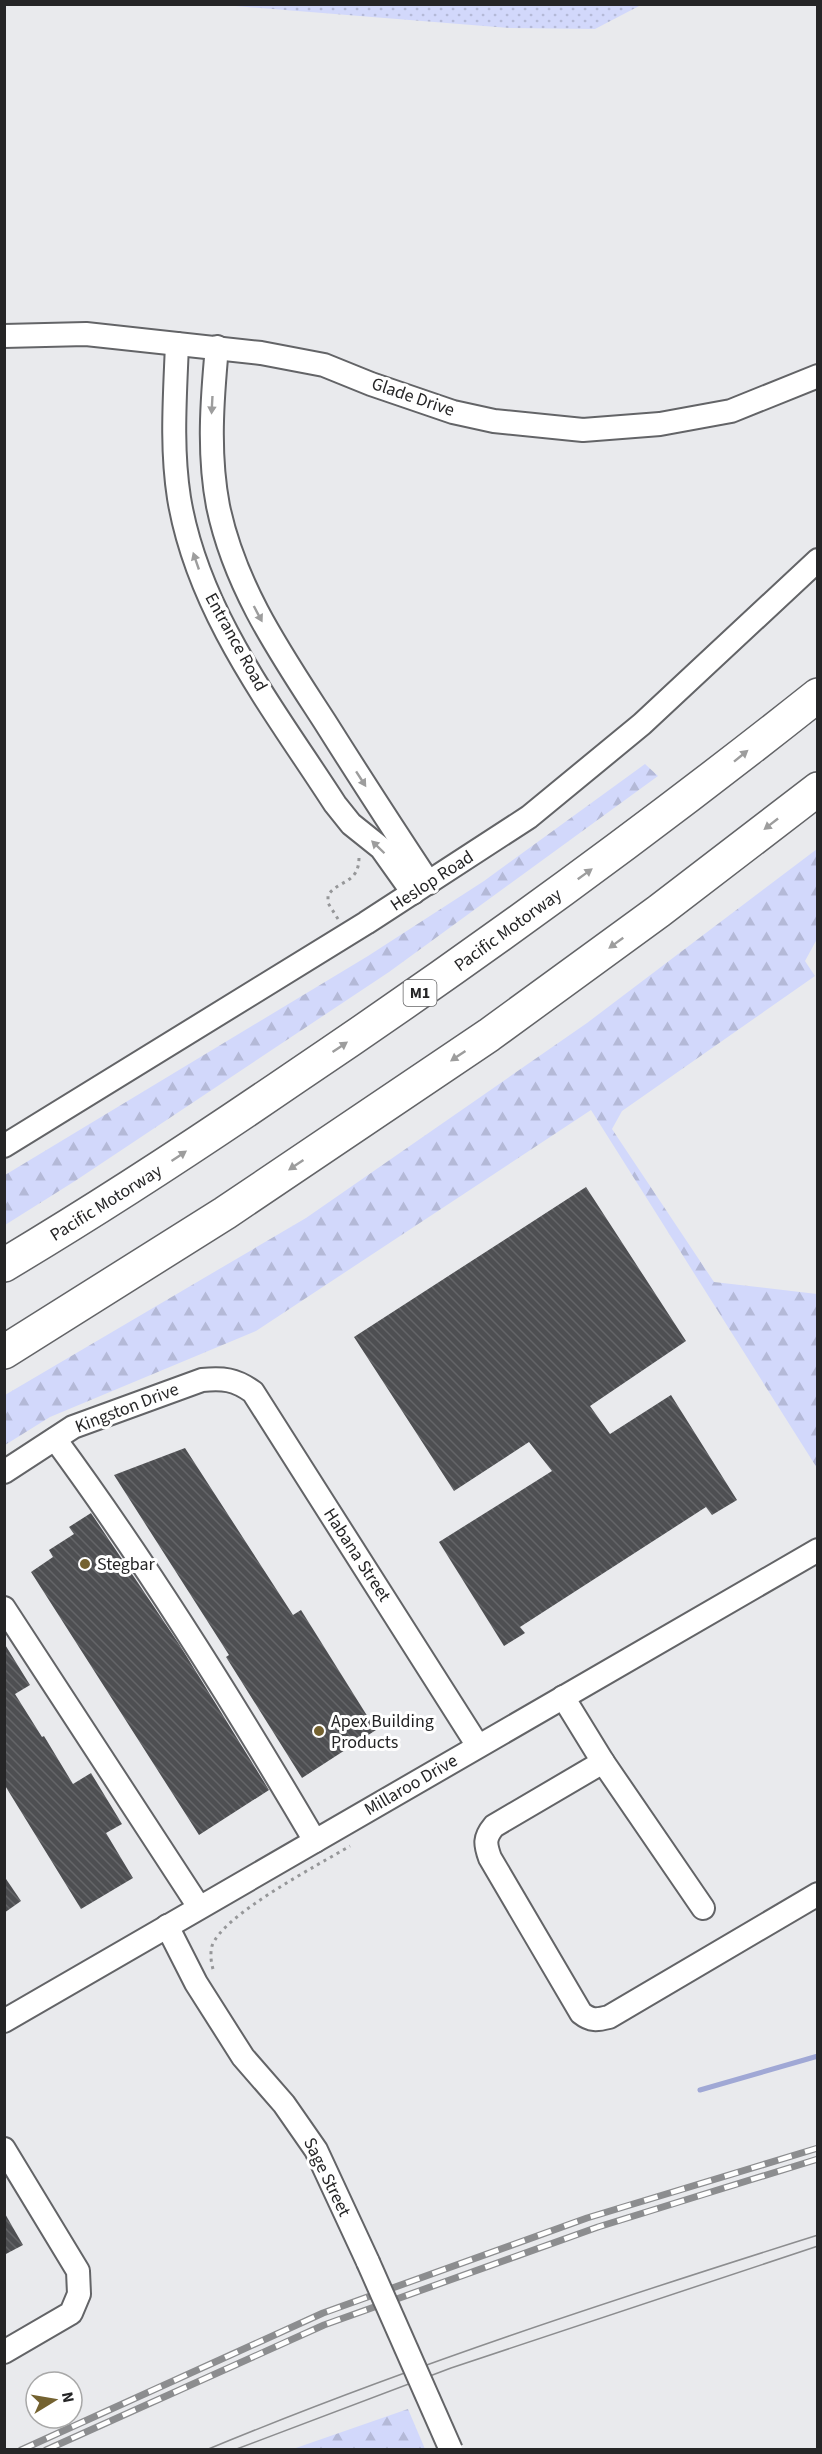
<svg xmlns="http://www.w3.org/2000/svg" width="822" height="2454" font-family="'Source Sans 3',sans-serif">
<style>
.forest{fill:url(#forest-firs)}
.park{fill:url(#park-dots)}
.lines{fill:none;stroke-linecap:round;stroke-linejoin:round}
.stream{stroke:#a0a8d5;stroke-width:5}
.building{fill:url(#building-back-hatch)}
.minor-casing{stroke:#636467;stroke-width:26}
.highway-casing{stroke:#636467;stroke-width:36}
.path{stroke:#969799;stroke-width:3;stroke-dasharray:3 4.5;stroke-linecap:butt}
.minor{stroke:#fff;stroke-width:22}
.highway{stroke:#fff;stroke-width:33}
.tram{stroke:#8c8d8f;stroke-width:1.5}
.rail-casing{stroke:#8c8d8f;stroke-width:7}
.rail{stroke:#fff;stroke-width:4.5;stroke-dasharray:14;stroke-linecap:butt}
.minor-bridge-casing{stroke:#636467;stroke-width:26;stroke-linecap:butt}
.minor-bridge{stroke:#fff;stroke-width:22}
.oneway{fill:#9d9d9d}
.poi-dot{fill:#746230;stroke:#fff;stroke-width:2}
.labels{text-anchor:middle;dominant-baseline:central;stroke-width:6;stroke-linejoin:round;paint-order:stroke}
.shield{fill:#fff;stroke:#666667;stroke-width:1.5}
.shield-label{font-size:16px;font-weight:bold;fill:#252526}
.street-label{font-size:18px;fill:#252526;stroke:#fff}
.poi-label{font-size:18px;fill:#252526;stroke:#fff;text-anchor:start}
</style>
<defs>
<pattern id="forest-firs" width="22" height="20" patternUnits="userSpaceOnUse" patternTransform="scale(1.5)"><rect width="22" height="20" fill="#d2d8fb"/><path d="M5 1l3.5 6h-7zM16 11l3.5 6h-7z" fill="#b4b9d7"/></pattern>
<pattern id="park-dots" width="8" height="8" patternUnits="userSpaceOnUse" patternTransform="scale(1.5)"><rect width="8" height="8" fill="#d2d8fb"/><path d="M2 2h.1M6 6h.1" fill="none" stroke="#b4b9d7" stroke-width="1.8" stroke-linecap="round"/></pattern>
<pattern id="building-back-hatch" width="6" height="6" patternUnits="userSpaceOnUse" patternTransform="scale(1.5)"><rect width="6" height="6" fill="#4e4f52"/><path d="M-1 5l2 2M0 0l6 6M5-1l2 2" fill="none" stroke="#646568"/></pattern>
</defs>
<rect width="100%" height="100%" fill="#e9eaed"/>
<!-- forest -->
<g class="forest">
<polygon points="645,764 658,776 389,972 75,1181 5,1225 5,1175 368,956 484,881"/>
<polygon points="817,849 817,939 805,961 815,976 622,1111 612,1129 714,1282 817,1294 817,1468 591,1110 256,1331 50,1417 5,1445 5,1395 306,1218 587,1023"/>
<polygon points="408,2409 425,2449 293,2449"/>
</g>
<!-- park -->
<polygon class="park" points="223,5 641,5 595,29 509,28"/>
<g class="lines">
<!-- stream -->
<polyline class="stream" points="700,2090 818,2056"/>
</g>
<!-- building -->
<g class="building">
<polygon points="586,1187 686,1341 590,1406 610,1434 671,1395 737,1500 712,1515 706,1507 520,1627 525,1633 504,1646 439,1542 552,1471 529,1442 454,1491 354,1337"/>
<polygon points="185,1448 293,1615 301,1610 376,1730 302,1778 226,1657 229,1655 114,1475"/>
<polygon points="91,1513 179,1644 269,1790 199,1835 31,1572 53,1557 49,1550 74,1534 69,1527"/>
<polygon points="4,1643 30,1685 15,1694 42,1737 44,1736 73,1784 91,1773 122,1824 106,1833 133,1878 81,1909 4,1784"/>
<polygon points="4,1876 21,1901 4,1913"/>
<polygon points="4,2212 23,2245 4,2255"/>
</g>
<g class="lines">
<!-- minor casing -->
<g class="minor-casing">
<g id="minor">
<polyline points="4,336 86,334 261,353 324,365 371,384 453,412 494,421 583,430 660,424 731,411 818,376"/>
<path d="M177,344C175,396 171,447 179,498C198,613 273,708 335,804L351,824L381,848L413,893"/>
<path d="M217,347C212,400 208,454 218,506C235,588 281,654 325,722C359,776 394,830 429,883"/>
<polyline points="4,1146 366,923 529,817 642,724 818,560"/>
<path d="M55,1439C150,1568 234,1703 315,1841"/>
<path d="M4,1472L73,1427L202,1380C223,1378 235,1379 253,1392L478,1746"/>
<polyline points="4,1608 199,1907"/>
<polyline points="563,1697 603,1762 703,1908"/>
<path d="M603,1762L494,1826C484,1838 485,1844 490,1858L581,2013C591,2021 597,2020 609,2017L818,1894"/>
<polyline points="167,1926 196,1983 243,2057 284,2104 316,2150 368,2262"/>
<polyline points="4,2021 818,1550"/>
<polyline points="4,2149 78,2271 79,2294 71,2313 4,2352"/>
</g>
</g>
<!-- highway casing -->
<g class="highway-casing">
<g id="highway">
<path d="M4,1265C103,1206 199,1143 294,1078C474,957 648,830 818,695"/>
<polyline points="4,1352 225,1213 489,1035 659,911 818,789"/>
</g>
</g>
<!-- path -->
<g class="path">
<path d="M338,919L328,903V895C340,879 359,884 359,857"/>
<path d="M213,1969C211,1962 210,1954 212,1946C222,1915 320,1864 350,1846"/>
</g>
<!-- minor -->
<use href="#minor" class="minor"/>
<!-- highway -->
<use href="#highway" class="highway"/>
<!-- tram -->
<g class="tram">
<path d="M206,2450C406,2367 612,2300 818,2235"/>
<polyline points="234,2450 451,2368 818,2246"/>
</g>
<!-- rail casing -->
<g class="rail-casing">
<g id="rail">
<polyline points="21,2450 323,2313 587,2218 818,2148"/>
<polyline points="46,2450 324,2325 598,2227 818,2159"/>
</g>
</g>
<!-- rail -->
<use href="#rail" class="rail"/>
<!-- minor-bridge casing -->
<g class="minor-bridge-casing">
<polyline id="minor-bridge" points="368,2262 451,2450"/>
</g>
<!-- minor-bridge -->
<use href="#minor-bridge" class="minor-bridge"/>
</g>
<!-- one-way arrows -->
<defs><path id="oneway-solid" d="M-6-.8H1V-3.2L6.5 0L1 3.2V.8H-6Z" transform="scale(1.5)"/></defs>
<g class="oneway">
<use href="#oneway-solid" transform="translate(212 405) rotate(93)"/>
<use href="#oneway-solid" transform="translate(196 561) rotate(-109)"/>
<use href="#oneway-solid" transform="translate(258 614) rotate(62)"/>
<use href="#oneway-solid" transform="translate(741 756) rotate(-39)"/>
<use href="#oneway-solid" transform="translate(361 779) rotate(57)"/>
<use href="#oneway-solid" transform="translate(771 824) rotate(142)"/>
<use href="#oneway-solid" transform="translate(378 847) rotate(-136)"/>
<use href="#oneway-solid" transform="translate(585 874) rotate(-36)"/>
<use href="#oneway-solid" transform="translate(616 943) rotate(144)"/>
<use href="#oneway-solid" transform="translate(340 1047) rotate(-34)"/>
<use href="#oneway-solid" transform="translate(458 1056) rotate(146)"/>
<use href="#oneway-solid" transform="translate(179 1156) rotate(-34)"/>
<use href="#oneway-solid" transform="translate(296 1165) rotate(146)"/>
</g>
<!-- markers -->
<g class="poi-dot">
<circle cx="85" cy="1564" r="6"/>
<circle cx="319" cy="1731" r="6"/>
</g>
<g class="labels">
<!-- shield labels -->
<rect class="shield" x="403.5" y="980" width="33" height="26" rx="4.5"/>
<g class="shield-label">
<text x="420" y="993">M1</text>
</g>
<!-- street labels -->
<g class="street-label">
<text transform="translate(413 397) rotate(19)">Glade Drive</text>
<text transform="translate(236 642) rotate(61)">Entrance Road</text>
<text transform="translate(432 881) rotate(-33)">Heslop Road</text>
<text transform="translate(508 930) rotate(-36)">Pacific Motorway</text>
<text transform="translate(106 1203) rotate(-32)">Pacific Motorway</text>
<text transform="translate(127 1408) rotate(-21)">Kingston Drive</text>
<text transform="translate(357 1555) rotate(57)">Habana Street</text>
<text transform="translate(411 1785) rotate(-30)">Millaroo Drive</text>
<text transform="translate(327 2177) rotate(64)">Sage Street</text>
</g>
<!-- poi labels -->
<g class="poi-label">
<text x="97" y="1564">Stegbar</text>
<text x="331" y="1721">Apex Building<tspan x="331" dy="21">Products</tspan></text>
</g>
</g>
<!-- border -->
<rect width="822" height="2454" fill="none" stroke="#252526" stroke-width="12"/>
<!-- north arrow -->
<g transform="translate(54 2400) rotate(79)"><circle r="28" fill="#ffffff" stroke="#a8a8a8" stroke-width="1.5"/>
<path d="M0-4.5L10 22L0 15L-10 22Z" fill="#746230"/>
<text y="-9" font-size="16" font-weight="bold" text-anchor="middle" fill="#252526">N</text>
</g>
</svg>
